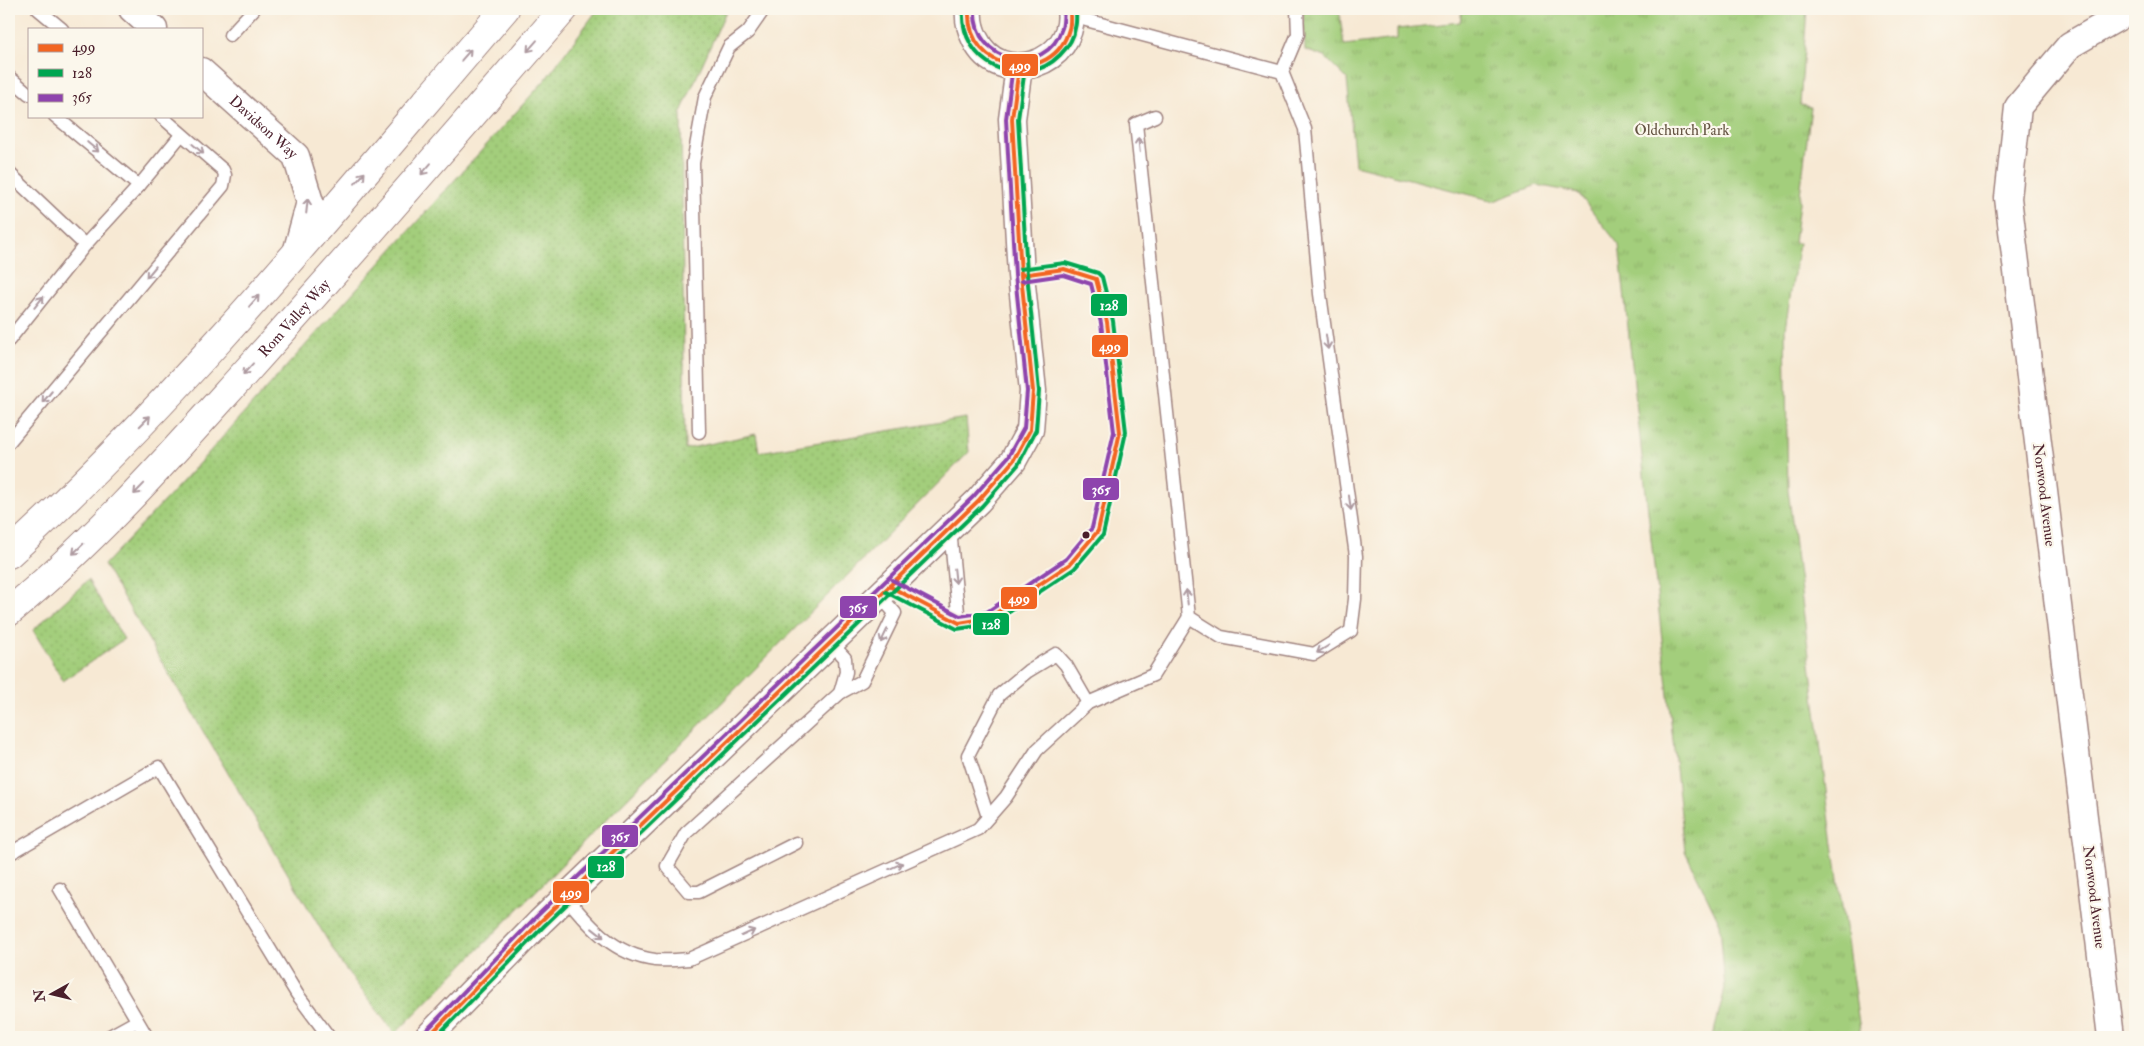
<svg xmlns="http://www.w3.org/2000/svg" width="2144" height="1046" font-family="'IM FELL Double Pica',serif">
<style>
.grass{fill:url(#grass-dots);stroke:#767653}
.park{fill:url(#park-tufts);stroke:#767653}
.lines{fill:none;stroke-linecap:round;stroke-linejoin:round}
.service-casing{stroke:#a08480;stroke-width:15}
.minor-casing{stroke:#a08480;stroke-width:29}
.primary-casing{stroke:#a08480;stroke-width:30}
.service{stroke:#fff;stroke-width:12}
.minor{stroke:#fff;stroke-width:26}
.primary{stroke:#fff;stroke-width:28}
.bus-1-casing{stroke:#fbf7ec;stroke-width:8}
.bus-2-casing{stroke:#fbf7ec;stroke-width:8}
.bus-3-casing{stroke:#fbf7ec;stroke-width:8}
.bus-1{stroke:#f26522;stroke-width:4}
.bus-2{stroke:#00a651;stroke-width:4}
.bus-3{stroke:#8e44ad;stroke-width:4}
.oneway{stroke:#ae9aa0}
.bus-dot{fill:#4a1f2b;stroke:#fbf7ec;stroke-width:2}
.labels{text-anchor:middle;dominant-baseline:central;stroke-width:4.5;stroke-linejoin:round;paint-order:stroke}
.street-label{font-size:15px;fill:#4a1f2b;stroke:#fbf7ec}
.park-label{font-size:15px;fill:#655443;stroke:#fbf7ec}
.line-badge{stroke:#fbf7ec;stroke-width:2}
.badge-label{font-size:14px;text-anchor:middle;font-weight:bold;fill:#fff}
</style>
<defs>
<pattern id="grass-dots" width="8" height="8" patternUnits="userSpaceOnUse" patternTransform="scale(1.25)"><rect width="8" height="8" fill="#a3ce7b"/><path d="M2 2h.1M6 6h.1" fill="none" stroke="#8eb06a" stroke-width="1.8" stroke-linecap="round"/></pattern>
<pattern id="park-tufts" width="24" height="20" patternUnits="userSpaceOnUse" patternTransform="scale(1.25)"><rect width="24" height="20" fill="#a3ce7b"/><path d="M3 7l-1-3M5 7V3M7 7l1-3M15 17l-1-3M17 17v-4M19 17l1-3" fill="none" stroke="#8eb06a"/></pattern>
</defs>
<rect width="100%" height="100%" fill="#fbf7ec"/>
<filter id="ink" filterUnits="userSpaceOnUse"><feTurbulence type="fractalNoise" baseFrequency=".02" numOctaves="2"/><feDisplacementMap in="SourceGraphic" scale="10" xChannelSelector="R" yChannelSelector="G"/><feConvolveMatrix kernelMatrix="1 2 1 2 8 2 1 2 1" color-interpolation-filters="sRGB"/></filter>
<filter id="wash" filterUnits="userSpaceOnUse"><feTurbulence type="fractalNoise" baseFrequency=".0096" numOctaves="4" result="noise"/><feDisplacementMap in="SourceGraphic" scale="20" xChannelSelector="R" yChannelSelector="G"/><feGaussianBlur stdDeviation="1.12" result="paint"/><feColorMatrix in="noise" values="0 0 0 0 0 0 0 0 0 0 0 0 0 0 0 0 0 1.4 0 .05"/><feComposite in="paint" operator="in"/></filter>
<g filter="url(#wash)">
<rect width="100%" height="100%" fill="#f7e9d4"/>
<!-- grass -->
<g class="grass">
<polygon points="598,9 727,9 681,112 685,449 756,434 759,452 966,418 969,452 395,1034 341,963 104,565 183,481 545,80"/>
<polygon points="88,580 124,639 63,681 33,630"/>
</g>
<!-- park -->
<polygon class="park" points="1303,9 1339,9 1344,45 1397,39 1397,29 1460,22 1462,9 1807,9 1800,105 1811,107 1794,243 1799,243 1785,329 1788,489 1831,830 1861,1037 1711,1037 1714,1032 1725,989 1720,924 1685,851 1619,245 1578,193 1537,185 1494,201 1355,165 1347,79 1325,57 1305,50"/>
</g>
<g filter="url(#ink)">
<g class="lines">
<!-- service casing -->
<g class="service-casing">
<g id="service">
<polyline points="38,9 62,29"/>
<polyline points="1071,16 1282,72 1305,129 1320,294 1356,556 1355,599 1351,631 1314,654 1221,637 1189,617 1136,124 1155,116"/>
<polyline points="230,35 254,9"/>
<polyline points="1282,72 1298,34 1297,9"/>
<polyline points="9,77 29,94"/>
<polyline points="55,116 139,186 85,245"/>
<polyline points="9,173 85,245 9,340"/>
<polyline points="139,186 181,135"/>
<polyline points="699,432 693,163 705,97 729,47 748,32 764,9"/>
<polyline points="9,442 223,186 225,175 223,170 161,116"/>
<polyline points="950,529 959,623"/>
<polyline points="889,586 959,623 989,618 1070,564 1098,531 1120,432 1107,322 1096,279 1064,269 1021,275"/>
<polyline points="831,643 845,658 846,672 840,693"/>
<polyline points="988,817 968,755 999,695 1028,671 1056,654 1066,665 1088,703"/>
<polyline points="796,843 699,892 689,892 667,866 686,833 840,693 862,681 895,613 880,596"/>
<polyline points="9,854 159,767 297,994 329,1037"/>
<polyline points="60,889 147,1037"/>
<path d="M566,897C590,927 615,955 655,960C666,961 678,960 689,959L978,829L1006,797L1037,750L1088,703L1153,675L1189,617"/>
<polyline points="108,1037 137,1021"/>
</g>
</g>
<!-- minor casing -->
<g class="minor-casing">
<g id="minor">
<polyline points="132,9 154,29"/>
<path d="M969,9C968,19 970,29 975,39C999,90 1078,64 1070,9"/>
<path id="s1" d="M201,71L296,156L310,202L296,253"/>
<polyline points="428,1037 540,922 978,501 1013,461 1030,430 1033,391 1021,275 1012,119 1019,67"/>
<polyline points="2111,1037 2008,198 2018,107 2070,45 2131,10 2135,9"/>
</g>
</g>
<!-- primary casing -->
<g class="primary-casing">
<g id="primary">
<path d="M9,554C190,388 345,195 505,9"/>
<path id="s2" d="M9,612C95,541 169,457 243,375C352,254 458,132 564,9"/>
</g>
</g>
<!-- service -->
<use href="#service" class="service"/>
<!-- minor -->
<use href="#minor" class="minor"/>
<!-- primary -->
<use href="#primary" class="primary"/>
<!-- bus-1 casing -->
<g class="bus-1-casing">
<g id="bus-1">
<path d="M969,9C965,75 1054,86 1069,29C1071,23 1070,15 1070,9"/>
<polyline points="889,586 959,623 989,618 1070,564 1098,531 1120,432 1107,322 1096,279 1064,269 1021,275"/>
<polyline points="428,1037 540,922 978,501 1013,461 1030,430 1033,391 1021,275 1012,119 1019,67"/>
</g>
</g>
<!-- bus-2 casing -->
<g class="bus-2-casing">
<g id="bus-2">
<path d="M963,9C959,63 1021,94 1060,55C1067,48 1074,38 1075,28C1077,22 1076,15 1076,9"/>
<polyline points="886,592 957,629 991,624 1074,569 1103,535 1126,432 1113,321 1102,277 1098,273 1065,263 1020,269"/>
<polyline points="436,1037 544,926 982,506 1018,465 1036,430 1039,391 1027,274 1018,119 1025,68"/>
</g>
</g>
<!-- bus-3 casing -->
<g class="bus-3-casing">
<g id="bus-3">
<path d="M975,9C972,64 1046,79 1062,28C1064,22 1063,15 1064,9"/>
<polyline points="892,580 960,616 987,612 1066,559 1092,528 1114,432 1101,323 1091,284 1063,275 1022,281"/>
<polyline points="424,1033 536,917 973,497 1008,457 1024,428 1027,391 1015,275 1006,119 1013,66"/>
</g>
</g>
<!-- bus-1 -->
<use href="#bus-1" class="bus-1"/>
<!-- bus-2 -->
<use href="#bus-2" class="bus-2"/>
<!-- bus-3 -->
<use href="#bus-3" class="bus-3"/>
</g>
<!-- one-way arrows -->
<defs><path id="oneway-shaft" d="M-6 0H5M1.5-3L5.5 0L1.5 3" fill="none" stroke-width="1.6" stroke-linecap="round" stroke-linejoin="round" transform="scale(1.25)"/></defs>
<g class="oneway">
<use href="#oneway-shaft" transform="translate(532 46) rotate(131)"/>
<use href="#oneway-shaft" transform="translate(466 55) rotate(-49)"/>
<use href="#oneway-shaft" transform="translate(1139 145) rotate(-96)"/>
<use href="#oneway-shaft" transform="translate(93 147) rotate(40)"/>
<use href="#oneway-shaft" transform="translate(198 149) rotate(41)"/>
<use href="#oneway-shaft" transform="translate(426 169) rotate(131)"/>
<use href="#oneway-shaft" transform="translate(360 178) rotate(-49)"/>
<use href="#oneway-shaft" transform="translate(307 206) rotate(-84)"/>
<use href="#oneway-shaft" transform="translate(151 272) rotate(130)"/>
<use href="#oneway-shaft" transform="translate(254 301) rotate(-49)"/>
<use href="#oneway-shaft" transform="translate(39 302) rotate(-51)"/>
<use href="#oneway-shaft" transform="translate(1327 342) rotate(82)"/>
<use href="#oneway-shaft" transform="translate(248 369) rotate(132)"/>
<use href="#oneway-shaft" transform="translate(47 397) rotate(130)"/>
<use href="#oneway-shaft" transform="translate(145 421) rotate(-45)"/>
<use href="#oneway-shaft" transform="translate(139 489) rotate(134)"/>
<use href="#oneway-shaft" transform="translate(1350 503) rotate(82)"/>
<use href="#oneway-shaft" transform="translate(78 549) rotate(136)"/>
<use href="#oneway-shaft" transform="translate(955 576) rotate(84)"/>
<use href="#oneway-shaft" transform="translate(1187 597) rotate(-96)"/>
<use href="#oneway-shaft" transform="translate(884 636) rotate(116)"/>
<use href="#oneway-shaft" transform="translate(1323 649) rotate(148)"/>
<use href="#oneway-shaft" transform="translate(896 866) rotate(-24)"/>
<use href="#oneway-shaft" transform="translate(598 933) rotate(38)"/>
<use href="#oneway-shaft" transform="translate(748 933) rotate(-24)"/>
</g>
</g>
<!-- markers -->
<circle class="bus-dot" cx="1086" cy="535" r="4.5"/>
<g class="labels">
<!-- street labels -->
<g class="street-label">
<text stroke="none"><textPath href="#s1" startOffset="84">Davidson Way</textPath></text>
<text stroke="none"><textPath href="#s2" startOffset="410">Rom Valley Way</textPath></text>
<text transform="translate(2044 495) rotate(83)">Norwood Avenue</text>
<text transform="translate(2094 897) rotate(83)">Norwood Avenue</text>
</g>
<!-- park labels -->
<g class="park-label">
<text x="1682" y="130">Oldchurch Park</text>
</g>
</g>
<g class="line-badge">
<rect x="1001" y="53" width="38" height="24" rx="5" fill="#f26522"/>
<rect x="1090" y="293" width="38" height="24" rx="5" fill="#00a651"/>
<rect x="1091" y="334" width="38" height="24" rx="5" fill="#f26522"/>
<rect x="1082" y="477" width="38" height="24" rx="5" fill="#8e44ad"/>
<rect x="1000" y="586" width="38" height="24" rx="5" fill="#f26522"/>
<rect x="839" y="595" width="39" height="24" rx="5" fill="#8e44ad"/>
<rect x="972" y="612" width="38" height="24" rx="5" fill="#00a651"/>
<rect x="601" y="824" width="38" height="24" rx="5" fill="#8e44ad"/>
<rect x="587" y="855" width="38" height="24" rx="5" fill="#00a651"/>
<rect x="552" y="880" width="38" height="24" rx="5" fill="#f26522"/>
</g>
<g class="badge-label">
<text x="1020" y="70">499</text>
<text x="1109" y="310">128</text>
<text x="1110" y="351">499</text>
<text x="1101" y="494">365</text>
<text x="1019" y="603">499</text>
<text x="858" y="612">365</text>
<text x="991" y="629">128</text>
<text x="620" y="841">365</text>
<text x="606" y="871">128</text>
<text x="571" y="897">499</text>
</g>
<!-- margin -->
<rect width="2144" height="1046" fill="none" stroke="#fbf7ec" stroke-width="30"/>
<!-- legend -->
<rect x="28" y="28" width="175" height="90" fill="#fbf7ec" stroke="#b4a19f"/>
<rect x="38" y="44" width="25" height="8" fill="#f26522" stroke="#b4a19f"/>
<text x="72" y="52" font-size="15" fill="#4a1f2b">499</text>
<rect x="38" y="69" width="25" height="8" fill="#00a651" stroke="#b4a19f"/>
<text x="72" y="78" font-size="15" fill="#4a1f2b">128</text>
<rect x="38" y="94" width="25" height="8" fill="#8e44ad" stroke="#b4a19f"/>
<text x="72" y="102" font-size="15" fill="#4a1f2b">365</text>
<!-- north arrow -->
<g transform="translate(52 994) rotate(262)" stroke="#fbf7ec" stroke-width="4" paint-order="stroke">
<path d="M0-4L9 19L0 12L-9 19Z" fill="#4a1f2b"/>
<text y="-8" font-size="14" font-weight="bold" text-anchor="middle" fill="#4a1f2b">N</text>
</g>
</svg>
